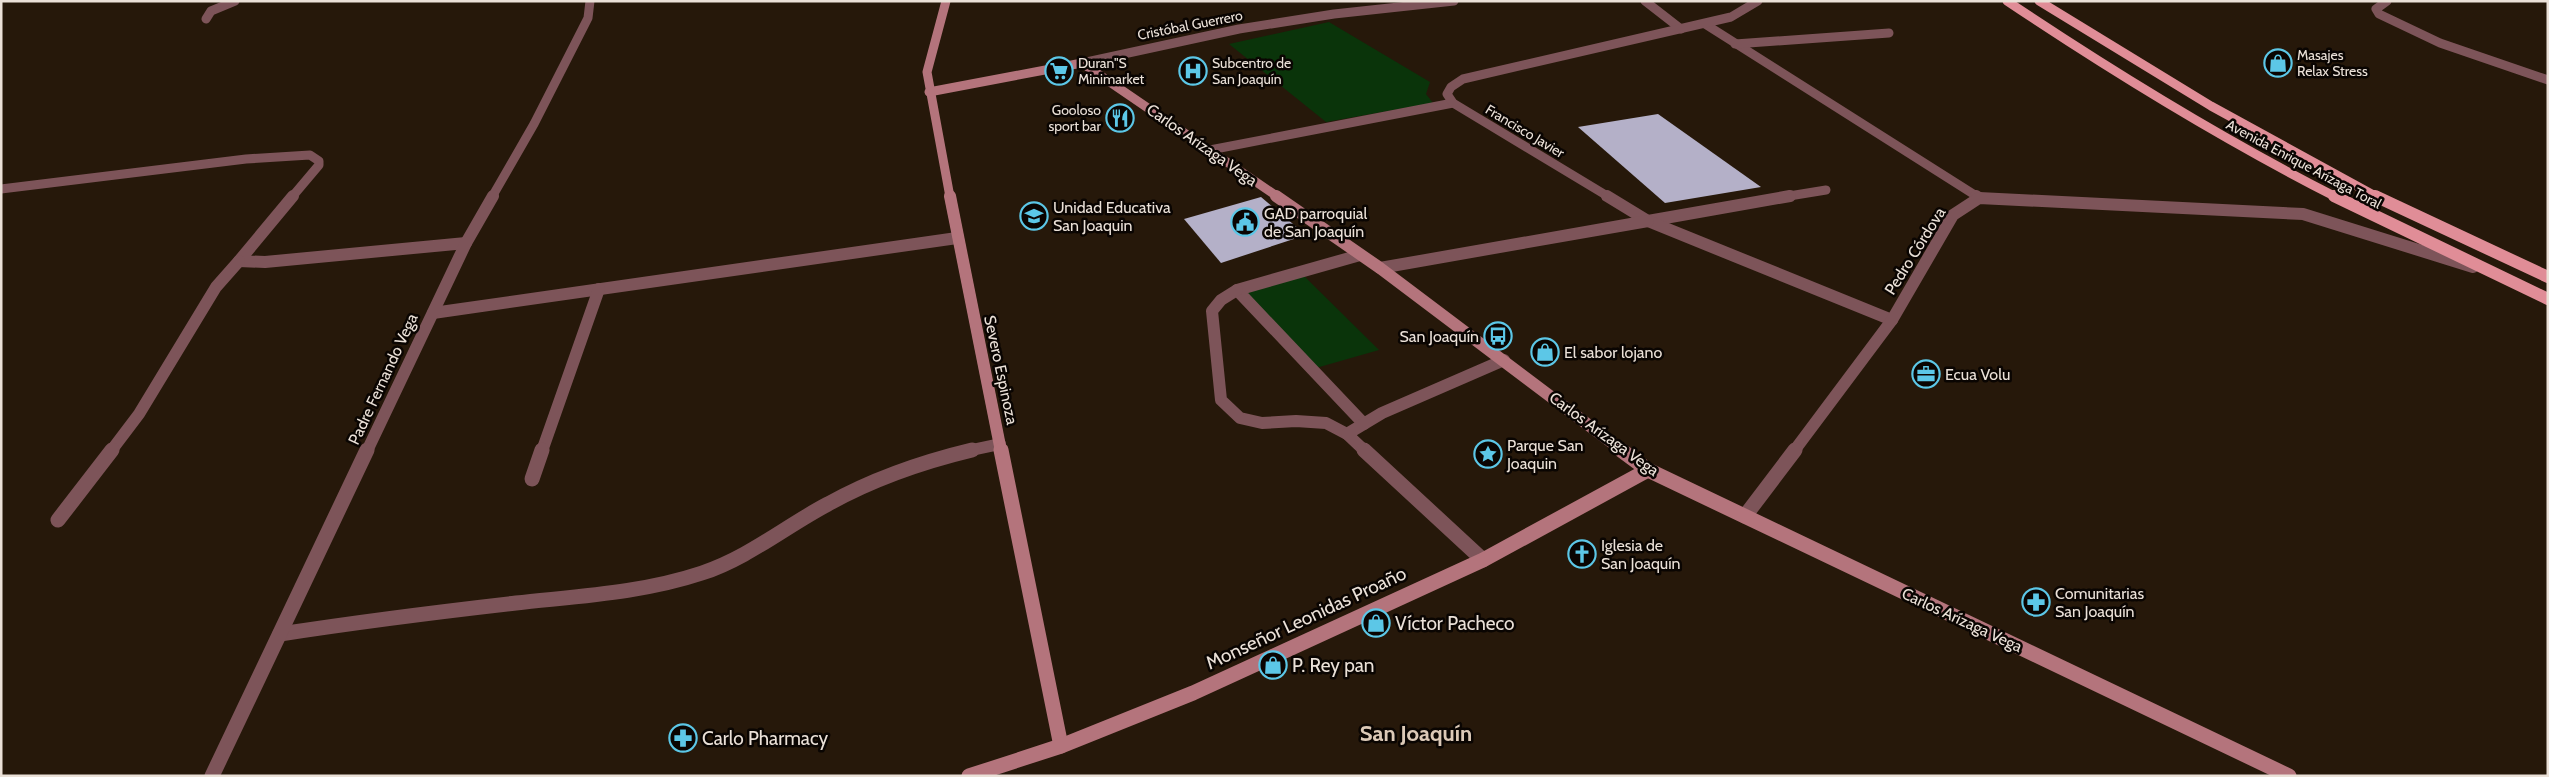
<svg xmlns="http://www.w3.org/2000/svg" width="2549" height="777" font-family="Cabin,sans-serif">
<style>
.green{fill:#0a340a}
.building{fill:#b4b0c8}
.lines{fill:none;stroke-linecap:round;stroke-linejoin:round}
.lane-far2{stroke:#7d5459;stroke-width:9}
.lane-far1{stroke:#7d5459;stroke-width:12}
.lane{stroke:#7d5459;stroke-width:15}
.street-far2{stroke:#7d5459;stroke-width:9}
.street-far1{stroke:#7d5459;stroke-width:12}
.street{stroke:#7d5459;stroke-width:15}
.secondary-far2{stroke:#b4747c;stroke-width:9}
.secondary-far1{stroke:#b4747c;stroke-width:12}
.secondary{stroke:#b4747c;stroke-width:15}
.primary-far1{stroke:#e08d97;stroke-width:9}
.primary{stroke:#e08d97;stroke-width:12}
.labels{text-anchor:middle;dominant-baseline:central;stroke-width:5;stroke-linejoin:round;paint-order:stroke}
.far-street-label{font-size:14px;fill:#ebe1d8;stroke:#0a0502}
.far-poi-label{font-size:14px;fill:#ebe1d8;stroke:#0a0502;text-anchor:start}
.street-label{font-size:16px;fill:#ebe1d8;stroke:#0a0502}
.poi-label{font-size:16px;fill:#ebe1d8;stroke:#0a0502;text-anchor:start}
.near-street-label{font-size:19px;fill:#ebe1d8;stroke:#0a0502}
.near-poi-label{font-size:19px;fill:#ebe1d8;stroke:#0a0502;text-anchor:start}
.near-quarter-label{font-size:22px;font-weight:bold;fill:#dcc9b7;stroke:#0a0502}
</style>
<rect width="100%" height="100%" fill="#26180a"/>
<!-- green -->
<g class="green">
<polygon points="1329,22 1430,82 1426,94 1433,103 1326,122 1229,44"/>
<polygon points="1300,272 1379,350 1316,368 1240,292"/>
</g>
<!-- building -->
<g class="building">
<polygon points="1658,114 1761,187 1665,203 1578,127"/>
<polygon points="1261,197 1306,235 1221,263 1184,219"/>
</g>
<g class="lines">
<!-- lane-far2 -->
<g class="lane-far2">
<polyline points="206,19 211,11 235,1"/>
<polyline points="1,189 246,159 310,155 319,161 319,165 292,197"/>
<polyline points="1783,197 1826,190"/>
</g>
<!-- lane-far1 -->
<g class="lane-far1">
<polyline points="293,196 239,261 265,262 466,243"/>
<polyline points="1648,221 1790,196"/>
<polyline points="111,451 139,414 216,287 239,261"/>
</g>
<!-- lane -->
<polyline class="lane" points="58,520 112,450"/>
<!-- street-far2 -->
<g class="street-far2">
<polyline points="1645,1 1681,29"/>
<polyline points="2387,1 2376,9 2379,14 2440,43 2548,80"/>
<polyline points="1705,24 1978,197"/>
<polyline points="1735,44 1889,33"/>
<polyline points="1082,63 1239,29 1334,14 1454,1"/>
<polyline points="1210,150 1453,103"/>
<polyline points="492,197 534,124 588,18 590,1"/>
<polyline points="1609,197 1453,103 1447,94 1451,87 1463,79 1731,17 1758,1"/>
</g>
<!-- street-far1 -->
<g class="street-far1">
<polyline points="1607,196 1648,221 1892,320"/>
<polyline points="1976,196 1979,198"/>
<polyline points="1360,255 1237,290 1364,424"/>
<polyline points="1380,268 1648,221"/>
<polyline points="1237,290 1221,300 1212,311 1221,400 1240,418 1262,423 1296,421 1326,423 1347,434"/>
<polyline points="433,313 957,238"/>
<polyline points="367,451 466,243 493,196"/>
<polyline points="542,451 599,289"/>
<polyline points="967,451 1000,444"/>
<polyline points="1365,451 1347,434 1382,413 1504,360"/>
<polyline points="1794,451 1892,320 1953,215 1979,198 2303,214 2473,267"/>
</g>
<!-- street -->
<g class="street">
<polyline points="1364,450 1483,560"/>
<polyline points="532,479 542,450"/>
<polyline points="1745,516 1795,450"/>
<path d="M280,634C358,622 437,612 516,603C579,596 642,593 702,573C748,558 786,526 828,504C873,479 922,462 972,450"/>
<polyline points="212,776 367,450"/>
</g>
<!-- secondary-far2 -->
<g class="secondary-far2">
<polyline points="946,1 927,72 950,197"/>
<polyline points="929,92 1082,63 1278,197"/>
</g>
<!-- secondary-far1 -->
<g class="secondary-far1">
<polyline points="950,196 1001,451"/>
<polyline points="1276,196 1380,268 1623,451"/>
</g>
<!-- secondary -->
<g class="secondary">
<polyline points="1001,450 1061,746"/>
<polyline points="1621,450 1648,470 2289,776"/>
<polyline points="969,776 1061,746 1193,693 1483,560 1648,470"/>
</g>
<!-- primary-far1 -->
<g class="primary-far1">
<path d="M2007,1C2113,72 2222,139 2336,197"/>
<polyline points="2039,1 2211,106 2377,197"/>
</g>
<!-- primary -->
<g class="primary">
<polyline points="2334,196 2548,299"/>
<polyline points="2375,196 2548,277"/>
</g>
</g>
<!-- icons -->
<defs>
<g id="shop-ring" transform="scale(1.4375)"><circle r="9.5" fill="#0a0502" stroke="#5cc7e7" stroke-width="1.5"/><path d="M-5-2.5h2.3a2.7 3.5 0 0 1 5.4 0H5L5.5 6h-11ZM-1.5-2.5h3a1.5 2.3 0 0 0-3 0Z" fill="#5cc7e7"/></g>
<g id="supermarket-ring" transform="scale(1.4375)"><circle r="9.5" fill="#0a0502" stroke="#5cc7e7" stroke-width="1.5"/><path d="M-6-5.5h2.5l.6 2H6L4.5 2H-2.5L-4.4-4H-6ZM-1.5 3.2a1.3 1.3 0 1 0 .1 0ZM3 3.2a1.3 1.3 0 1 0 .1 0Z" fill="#5cc7e7"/></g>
<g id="hospital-ring" transform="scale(1.4375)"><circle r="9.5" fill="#0a0502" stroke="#5cc7e7" stroke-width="1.5"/><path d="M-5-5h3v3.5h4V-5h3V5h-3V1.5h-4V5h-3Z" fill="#5cc7e7"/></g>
<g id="restaurant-ring" transform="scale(1.4375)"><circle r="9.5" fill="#0a0502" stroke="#5cc7e7" stroke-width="1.5"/><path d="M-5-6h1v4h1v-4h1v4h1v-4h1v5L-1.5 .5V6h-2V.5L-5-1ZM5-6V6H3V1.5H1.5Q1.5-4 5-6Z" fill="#5cc7e7"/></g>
<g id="school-ring" transform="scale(1.4375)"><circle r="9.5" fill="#0a0502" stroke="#5cc7e7" stroke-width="1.5"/><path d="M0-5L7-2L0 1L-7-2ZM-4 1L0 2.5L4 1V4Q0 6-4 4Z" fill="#5cc7e7"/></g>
<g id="civic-ring" transform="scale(1.4375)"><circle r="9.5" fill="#0a0502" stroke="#5cc7e7" stroke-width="1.5"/><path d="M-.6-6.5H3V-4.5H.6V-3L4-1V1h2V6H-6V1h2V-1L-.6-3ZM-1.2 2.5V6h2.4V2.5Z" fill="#5cc7e7"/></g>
<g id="bus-ring" transform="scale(1.4375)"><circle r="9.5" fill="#0a0502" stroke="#5cc7e7" stroke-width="1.5"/><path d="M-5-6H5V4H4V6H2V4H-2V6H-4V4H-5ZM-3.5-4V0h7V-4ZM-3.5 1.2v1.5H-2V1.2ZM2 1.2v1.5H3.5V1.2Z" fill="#5cc7e7"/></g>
<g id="office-ring" transform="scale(1.4375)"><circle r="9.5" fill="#0a0502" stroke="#5cc7e7" stroke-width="1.5"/><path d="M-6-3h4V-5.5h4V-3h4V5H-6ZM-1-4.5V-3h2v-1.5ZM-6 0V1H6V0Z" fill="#5cc7e7"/></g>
<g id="sight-ring" transform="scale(1.4375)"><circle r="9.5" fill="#0a0502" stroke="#5cc7e7" stroke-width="1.5"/><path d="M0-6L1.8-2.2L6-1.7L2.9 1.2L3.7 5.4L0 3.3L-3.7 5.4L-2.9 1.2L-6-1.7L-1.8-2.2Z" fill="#5cc7e7"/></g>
<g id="church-ring" transform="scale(1.4375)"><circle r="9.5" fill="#0a0502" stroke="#5cc7e7" stroke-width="1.5"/><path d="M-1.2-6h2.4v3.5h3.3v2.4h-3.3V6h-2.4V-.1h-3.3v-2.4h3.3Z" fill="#5cc7e7"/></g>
<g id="pharmacy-ring" transform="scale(1.4375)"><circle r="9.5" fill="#0a0502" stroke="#5cc7e7" stroke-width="1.5"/><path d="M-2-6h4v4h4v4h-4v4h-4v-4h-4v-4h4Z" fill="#5cc7e7"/></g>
</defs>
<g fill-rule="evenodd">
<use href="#shop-ring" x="2278" y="63"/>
<use href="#supermarket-ring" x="1059" y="71"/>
<use href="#hospital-ring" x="1193" y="71"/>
<use href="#restaurant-ring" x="1120" y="118"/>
<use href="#school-ring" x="1034" y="216"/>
<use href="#civic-ring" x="1245" y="222"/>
<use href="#bus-ring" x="1498" y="336"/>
<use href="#shop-ring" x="1545" y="352"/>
<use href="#office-ring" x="1926" y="374"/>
<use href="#sight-ring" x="1488" y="454"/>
<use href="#church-ring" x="1582" y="554"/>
<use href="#pharmacy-ring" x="2036" y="602"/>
<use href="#shop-ring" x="1376" y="623"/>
<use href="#shop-ring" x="1273" y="665"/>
<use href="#pharmacy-ring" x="683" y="738"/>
</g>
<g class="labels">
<!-- far-street labels -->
<g class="far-street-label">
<text transform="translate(1190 25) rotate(-11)">Cristóbal Guerrero</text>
<text transform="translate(1525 131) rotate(31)">Francisco Javier</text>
<text transform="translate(2304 164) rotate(28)">Avenida Enrique Arízaga Toral</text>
</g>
<!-- far-poi labels -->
<g class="far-poi-label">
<text x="2297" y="55">Masajes<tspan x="2297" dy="16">Relax Stress</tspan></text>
<text x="1078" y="63">Duran"S<tspan x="1078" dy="16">Minimarket</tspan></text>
<text x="1212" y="63">Subcentro de<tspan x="1212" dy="16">San Joaquín</tspan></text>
<text x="1101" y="110" text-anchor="end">Gooloso<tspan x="1101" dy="16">sport bar</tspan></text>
</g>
<!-- street labels -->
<g class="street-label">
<text transform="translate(1202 145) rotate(35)">Carlos Arízaga Vega</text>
<text transform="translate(1915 251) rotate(-58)">Pedro Córdova</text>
<text transform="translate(1001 370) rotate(78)">Severo Espinoza</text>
<text transform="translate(383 379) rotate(-65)">Padre Fernando Vega</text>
<text transform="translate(1604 434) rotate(36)">Carlos Arízaga Vega</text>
<text transform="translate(1962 620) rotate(25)">Carlos Arízaga Vega</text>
</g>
<!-- poi labels -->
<g class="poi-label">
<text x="1053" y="207">Unidad Educativa<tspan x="1053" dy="18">San Joaquin</tspan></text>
<text x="1264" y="213">GAD parroquial<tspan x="1264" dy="18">de San Joaquín</tspan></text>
<text x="1479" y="336" text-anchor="end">San Joaquín</text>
<text x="1564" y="352">El sabor lojano</text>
<text x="1945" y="374">Ecua Volu</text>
<text x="1507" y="445">Parque San<tspan x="1507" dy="18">Joaquin</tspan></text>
<text x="1601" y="545">Iglesia de<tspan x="1601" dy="18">San Joaquín</tspan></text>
<text x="2055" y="593">Comunitarias<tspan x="2055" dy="18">San Joaquín</tspan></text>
</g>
<!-- near-street labels -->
<g class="near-street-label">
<text transform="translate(1306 618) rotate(-25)">Monseñor Leonidas Proaño</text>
</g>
<!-- near-poi labels -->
<g class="near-poi-label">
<text x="1395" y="623">Víctor Pacheco</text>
<text x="1292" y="665">P. Rey pan</text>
<text x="702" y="738">Carlo Pharmacy</text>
</g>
<!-- near-quarter labels -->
<g class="near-quarter-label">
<text x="1416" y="733">San Joaquín</text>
</g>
</g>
<!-- border -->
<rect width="2549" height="777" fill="none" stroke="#ebe1d8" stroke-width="5"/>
</svg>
